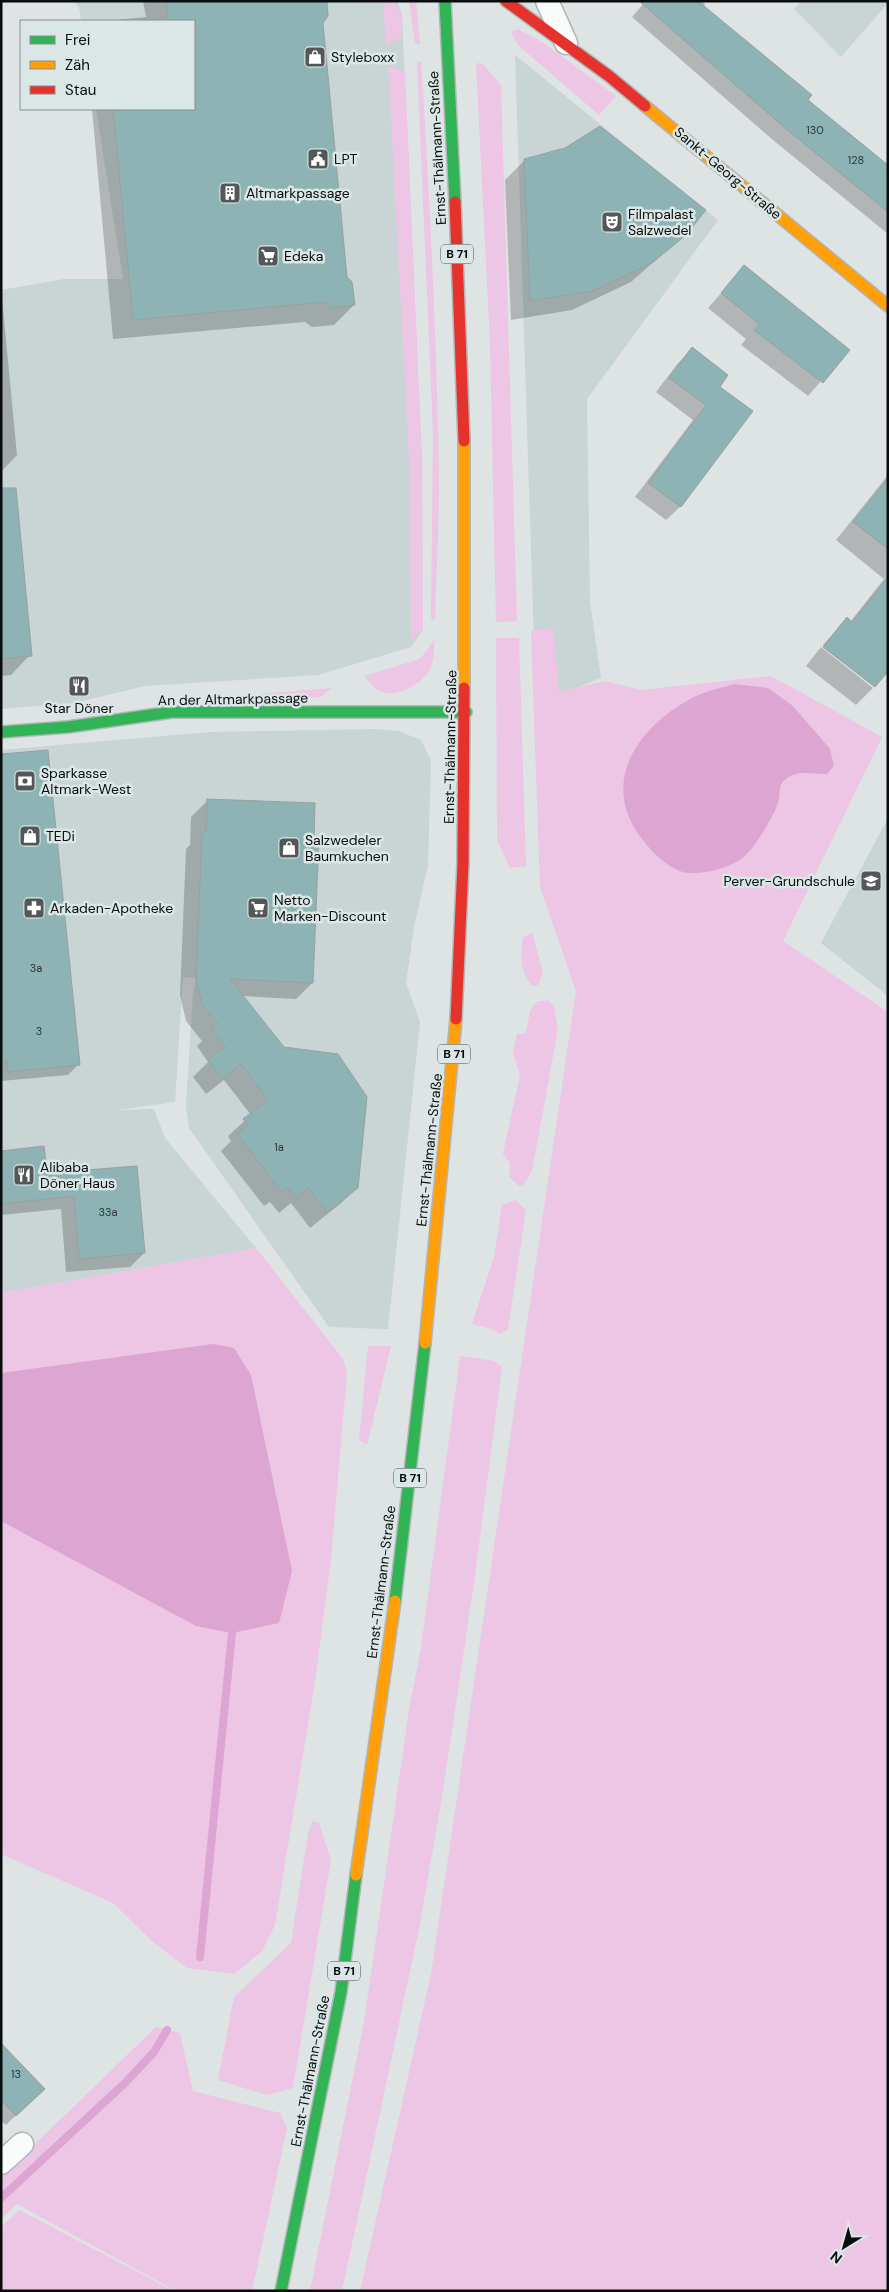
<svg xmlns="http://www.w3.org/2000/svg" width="889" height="2292" font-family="'DM Sans',sans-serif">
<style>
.built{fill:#c9d4d5}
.green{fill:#edc5e5}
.water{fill:#dda5d1}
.shadow{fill:#0003}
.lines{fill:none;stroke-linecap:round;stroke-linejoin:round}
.stream{stroke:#dda5d1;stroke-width:8}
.building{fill:#8db3b4;stroke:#9b9f9f}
.street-casing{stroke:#b1b6b6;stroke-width:25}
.fast-casing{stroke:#b1b6b6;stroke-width:14}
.slow-casing{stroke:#b1b6b6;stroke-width:14}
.jam-casing{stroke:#b1b6b6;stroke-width:14}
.street{stroke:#fafbfb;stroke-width:22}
.fast{stroke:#30b455;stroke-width:11}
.slow{stroke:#ff9f0a;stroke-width:11}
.jam{stroke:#e5322d;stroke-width:11}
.labels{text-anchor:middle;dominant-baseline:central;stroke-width:5;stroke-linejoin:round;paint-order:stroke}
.number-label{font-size:11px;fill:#2a3636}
.shield{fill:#dbe6e6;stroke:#484d4d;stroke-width:1}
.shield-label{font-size:12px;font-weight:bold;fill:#090c0c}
.poi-label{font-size:14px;fill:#090c0c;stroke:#dbe6e6;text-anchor:start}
.street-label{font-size:14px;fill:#090c0c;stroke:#dbe6e6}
</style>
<rect width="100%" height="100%" fill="#dee3e3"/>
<!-- built -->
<g class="built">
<polygon points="74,1 397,1 402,15 422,461 423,630 411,647 318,675 145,686 74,703 1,709 1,290 64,279 123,279 96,109 194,109 194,21 81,21 79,7"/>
<polygon points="802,1 888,1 888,3 841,57 794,9"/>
<polygon points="515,55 718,220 587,399 590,602 601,678 536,704"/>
<polygon points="373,729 398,731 421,740 431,761 428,865 414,927 406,983 420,1022 388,1329 329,1327 189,1128 186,1106 193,992 196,978 183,977 175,1102 117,1110 154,1109 165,1138 256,1248 1,1293 1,750 210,732"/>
<polygon points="888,818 888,996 821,943"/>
</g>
<!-- green -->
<g class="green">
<polygon points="365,1 395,1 401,15 402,37 386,45 383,3 365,4"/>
<polygon points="409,1 416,1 420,44 415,43"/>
<polygon points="518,29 542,42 616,96 599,115 518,45 511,32"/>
<path d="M421,61C430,202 437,343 439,484C439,530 436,575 435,620L431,618L433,432L417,63Z"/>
<polygon points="476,63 483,64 501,85 517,621 496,622 490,344"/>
<polygon points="388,66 405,71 422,461 423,630 411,641 409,459"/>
<polygon points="553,628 559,692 604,681 641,690 771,676 882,737 783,941 888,1012 888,2291 360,2291 431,1974 576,991 540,887 531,631"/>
<polygon points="496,638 519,638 526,866 510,868 497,840"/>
<path d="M435,639C434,648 434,659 431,667C424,683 402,695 385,693C376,692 370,682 364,676L420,659Z"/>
<polygon points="332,688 320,697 207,700 208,698"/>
<path d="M532,932L543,972L538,985L533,986C520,976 520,952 523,938Z"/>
<polygon points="548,1000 554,1006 558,1029 532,1171 523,1186 519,1186 509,1177 510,1163 503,1154 520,1075 513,1053 517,1034 526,1033 530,1011 536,1002"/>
<polygon points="516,1200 526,1210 508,1329 500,1334 492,1329 472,1324 494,1257 502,1205"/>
<polygon points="256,1248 343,1359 347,1373 331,1559 315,1682 275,1925 262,1951 234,1974 187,1968 153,1942 113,1903 1,1854 1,1293"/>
<polygon points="368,1346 391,1346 367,1445 359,1440"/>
<polygon points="462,1356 494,1361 502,1367 474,1583 442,1797 419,1929 342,2291 310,2291 364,2022 409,1710 421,1648 460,1357"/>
<polygon points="313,1821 319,1823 331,1860 293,2088 267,2095 218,2080 234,1997 291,1943 308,1833"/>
<polygon points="156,2027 180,2033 193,2091 280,2113 287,2128 252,2291 176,2291 17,2204 1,2219 1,2177"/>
<polygon points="19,2210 174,2291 1,2291 1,2227"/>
</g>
<!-- water -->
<g class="water">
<path d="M734,684L768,688L793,706L830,749L834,766L827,774C816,774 802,771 793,775C776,782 781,792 778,803C774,816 752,853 740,860C726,868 706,874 689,873C673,872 655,855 646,844C596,786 636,727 694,697C706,691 721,688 734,684Z"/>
<polygon points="213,1344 234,1348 251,1375 292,1571 279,1623 232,1633 196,1626 1,1521 1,1373"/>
</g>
<!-- shadow -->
<g class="shadow">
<polygon points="143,1 271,1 321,22 346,278 354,305 334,325 312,327 305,322 113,339 92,109 194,109 194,21 105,21 146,17"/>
<polygon points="646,1 702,1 705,4 704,8 806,100 888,167 888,234 773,140 632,17"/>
<polygon points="525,160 685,234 631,282 572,310 511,320 505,180"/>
<polygon points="745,266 848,350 808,396 741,345 746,339 708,308"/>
<polygon points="1,288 17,455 1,472"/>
<polygon points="692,349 718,387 681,506 666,520 635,497 693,420 656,392 678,363"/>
<polygon points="888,475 888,673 874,687 874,685 823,645 847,619 850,622 884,579 836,540"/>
<polygon points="1,508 30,655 11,675 1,676"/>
<polygon points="821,647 873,688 856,705 806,666"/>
<polygon points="1,756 79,1064 68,1075 1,1081"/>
<polygon points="208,800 312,983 296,999 242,996 357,1188 340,1204 310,1228 291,1203 279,1213 270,1202 264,1206 221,1151 231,1141 228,1136 251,1115 224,1080 206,1094 193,1077 208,1062 197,1046 202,1041 186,1021 180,995 186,849 190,845 191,817"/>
<polygon points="1,1152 46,1175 136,1167 144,1253 130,1267 66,1272 61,1209 1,1215"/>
<polygon points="1,2060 33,2099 6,2125 1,2121"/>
</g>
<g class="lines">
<!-- stream -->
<g class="stream">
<polyline points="200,1957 232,1633"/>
<polyline points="1,2198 125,2083 154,2052 167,2030"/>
</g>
</g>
<!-- building -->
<g class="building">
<polygon points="166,1 327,1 328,16 323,23 347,277 352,282 355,305 332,308 325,302 133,320 113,109 194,109 194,21 168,21"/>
<polygon points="639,1 698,1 812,95 808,100 888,165 888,212 785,128"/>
<polygon points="600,126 706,210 686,235 652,263 593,291 530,301 524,159 565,148"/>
<polygon points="744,265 850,350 823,383 754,330 759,324 721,293"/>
<polygon points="692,347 728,375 720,387 753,411 681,507 648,483 706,405 669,378"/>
<polygon points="888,478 888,549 853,522"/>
<polygon points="1,488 16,488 32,656 1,659"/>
<polygon points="888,577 888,671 875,687 823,647 847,617 852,622"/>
<polygon points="48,750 80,1065 8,1072 7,1060 1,1060 1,754"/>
<polygon points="207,799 315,803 314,839 319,839 313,983 230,979 284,1047 338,1054 367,1097 358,1188 327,1212 308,1188 296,1198 287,1187 281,1191 237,1134 248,1125 243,1119 268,1100 241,1064 223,1079 208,1060 225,1047 212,1029 218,1024 202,1005 196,978 202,832 206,832"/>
<polygon points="44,1146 47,1173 137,1166 145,1253 79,1259 74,1196 1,1204 1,1151"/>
<polygon points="1,2043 45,2089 16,2116 1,2100"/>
</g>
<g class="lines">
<!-- street casing -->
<g class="street-casing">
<g id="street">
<polyline points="547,1 566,43"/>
<polyline points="1,2163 22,2144"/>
</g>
</g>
<!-- fast casing -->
<g class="fast-casing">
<g id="fast">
<polyline points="445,1 455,202"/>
<polyline points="1,732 68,727 172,712 466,712"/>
<polyline points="395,1601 425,1343"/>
<polyline points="281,2291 341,1992 356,1875"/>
</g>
</g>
<!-- slow casing -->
<g class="slow-casing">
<g id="slow">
<polyline points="645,106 888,306"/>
<polyline points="464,688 464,441"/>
<polyline points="425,1343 456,1019"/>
<polyline points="356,1875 395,1601"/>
</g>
</g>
<!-- jam casing -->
<g class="jam-casing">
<g id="jam">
<polyline points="506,1 609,76 645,106"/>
<polyline points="455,202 464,441"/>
<polyline points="456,1019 463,863 464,688"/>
</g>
</g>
<!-- street -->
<use href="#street" class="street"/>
<!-- fast -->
<use href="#fast" class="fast"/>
<!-- slow -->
<use href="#slow" class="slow"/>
<!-- jam -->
<use href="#jam" class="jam"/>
</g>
<!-- icons -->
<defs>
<g id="shop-square" transform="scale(1.125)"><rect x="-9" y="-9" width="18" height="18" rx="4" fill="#545757" stroke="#dbe6e6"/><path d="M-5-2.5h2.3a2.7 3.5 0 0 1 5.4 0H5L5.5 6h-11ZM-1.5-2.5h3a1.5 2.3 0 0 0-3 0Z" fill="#fff"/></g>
<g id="civic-square" transform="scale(1.125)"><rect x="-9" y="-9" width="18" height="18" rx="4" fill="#545757" stroke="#dbe6e6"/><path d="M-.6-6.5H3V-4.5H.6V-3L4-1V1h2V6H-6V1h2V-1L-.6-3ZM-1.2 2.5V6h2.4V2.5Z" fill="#fff"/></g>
<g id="building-square" transform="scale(1.125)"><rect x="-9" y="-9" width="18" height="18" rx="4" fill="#545757" stroke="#dbe6e6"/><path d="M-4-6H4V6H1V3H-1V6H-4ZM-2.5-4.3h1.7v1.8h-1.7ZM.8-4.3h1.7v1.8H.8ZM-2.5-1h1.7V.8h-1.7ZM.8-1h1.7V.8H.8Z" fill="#fff"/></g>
<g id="theatre-square" transform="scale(1.125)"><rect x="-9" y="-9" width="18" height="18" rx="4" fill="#545757" stroke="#dbe6e6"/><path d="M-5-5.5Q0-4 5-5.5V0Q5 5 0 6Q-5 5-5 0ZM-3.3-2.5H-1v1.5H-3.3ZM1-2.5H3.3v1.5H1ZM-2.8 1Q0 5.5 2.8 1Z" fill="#fff"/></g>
<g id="supermarket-square" transform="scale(1.125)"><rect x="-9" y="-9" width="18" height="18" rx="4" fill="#545757" stroke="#dbe6e6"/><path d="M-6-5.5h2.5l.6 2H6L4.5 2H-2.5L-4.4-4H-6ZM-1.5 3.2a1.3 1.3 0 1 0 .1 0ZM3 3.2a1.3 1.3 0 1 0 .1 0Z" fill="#fff"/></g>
<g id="restaurant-square" transform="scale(1.125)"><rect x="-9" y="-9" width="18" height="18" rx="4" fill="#545757" stroke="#dbe6e6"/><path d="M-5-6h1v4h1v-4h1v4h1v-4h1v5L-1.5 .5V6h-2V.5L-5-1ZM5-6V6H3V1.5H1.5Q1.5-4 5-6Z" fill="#fff"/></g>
<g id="bank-square" transform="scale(1.125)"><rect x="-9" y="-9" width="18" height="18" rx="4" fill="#545757" stroke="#dbe6e6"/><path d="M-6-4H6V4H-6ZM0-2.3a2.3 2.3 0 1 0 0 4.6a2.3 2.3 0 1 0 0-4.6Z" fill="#fff"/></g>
<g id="school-square" transform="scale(1.125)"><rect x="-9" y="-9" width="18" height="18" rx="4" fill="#545757" stroke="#dbe6e6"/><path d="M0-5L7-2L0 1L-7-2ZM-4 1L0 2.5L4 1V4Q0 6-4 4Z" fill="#fff"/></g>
<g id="pharmacy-square" transform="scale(1.125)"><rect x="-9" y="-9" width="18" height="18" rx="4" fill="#545757" stroke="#dbe6e6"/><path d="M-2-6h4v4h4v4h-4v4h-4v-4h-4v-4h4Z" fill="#fff"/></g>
</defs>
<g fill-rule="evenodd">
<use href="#shop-square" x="315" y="57"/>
<use href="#civic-square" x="318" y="159"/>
<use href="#building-square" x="230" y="193"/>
<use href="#theatre-square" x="612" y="222"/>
<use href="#supermarket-square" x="268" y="256"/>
<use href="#restaurant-square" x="79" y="686"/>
<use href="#bank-square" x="25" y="781"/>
<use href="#shop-square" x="30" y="836"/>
<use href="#shop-square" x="289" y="848"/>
<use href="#school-square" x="871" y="881"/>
<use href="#pharmacy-square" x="34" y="908"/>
<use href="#supermarket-square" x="258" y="908"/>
<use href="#restaurant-square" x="24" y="1175"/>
</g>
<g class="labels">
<!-- number labels -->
<g class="number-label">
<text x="815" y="130">130</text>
<text x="856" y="160">128</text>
<text x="36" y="968">3a</text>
<text x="39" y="1031">3</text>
<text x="279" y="1147">1a</text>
<text x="108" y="1212">33a</text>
<text x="16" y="2074">13</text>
</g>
<!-- shield labels -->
<g class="shield">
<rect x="441" y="244.5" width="32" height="19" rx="4"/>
<rect x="438" y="1044.5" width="32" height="19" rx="4"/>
<rect x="394" y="1468.5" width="32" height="19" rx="4"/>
<rect x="328" y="1961.5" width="32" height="19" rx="4"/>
</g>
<g class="shield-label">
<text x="457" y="254">B 71</text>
<text x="454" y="1054">B 71</text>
<text x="410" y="1478">B 71</text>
<text x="344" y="1971">B 71</text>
</g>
<!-- poi labels -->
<g class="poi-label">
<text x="331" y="57">Styleboxx</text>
<text x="334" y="159">LPT</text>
<text x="246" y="193">Altmarkpassage</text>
<text x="628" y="214">Filmpalast<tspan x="628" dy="16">Salzwedel</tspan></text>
<text x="284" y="256">Edeka</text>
<text x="79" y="708" text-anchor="middle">Star Döner</text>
<text x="41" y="773">Sparkasse<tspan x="41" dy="16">Altmark-West</tspan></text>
<text x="46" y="836">TEDi</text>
<text x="305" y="840">Salzwedeler<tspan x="305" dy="16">Baumkuchen</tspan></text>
<text x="855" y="881" text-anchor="end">Perver-Grundschule</text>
<text x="274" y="900">Netto<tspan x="274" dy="16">Marken-Discount</tspan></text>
<text x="50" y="908">Arkaden-Apotheke</text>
<text x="40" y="1167">Alibaba<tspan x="40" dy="16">Döner Haus</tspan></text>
</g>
<!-- street labels -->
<g class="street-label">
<text transform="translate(437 148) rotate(-93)">Ernst-Thälmann-Straße</text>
<text transform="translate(728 173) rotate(40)">Sankt-Georg-Straße</text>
<text transform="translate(233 699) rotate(-1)">An der Altmarkpassage</text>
<text transform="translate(450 747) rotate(-89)">Ernst-Thälmann-Straße</text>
<text transform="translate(429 1150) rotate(-84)">Ernst-Thälmann-Straße</text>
<text transform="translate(381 1582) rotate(-83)">Ernst-Thälmann-Straße</text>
<text transform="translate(310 2071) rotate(-79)">Ernst-Thälmann-Straße</text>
</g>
</g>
<!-- border -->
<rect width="889" height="2292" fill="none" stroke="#090c0c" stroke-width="5"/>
<!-- legend -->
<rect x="20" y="20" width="175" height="90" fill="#dbe6e6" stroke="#878f8f"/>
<rect x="30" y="36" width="25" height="8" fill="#30b455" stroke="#878f8f"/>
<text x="65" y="45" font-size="15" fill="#090c0c">Frei</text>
<rect x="30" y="61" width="25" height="8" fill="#ff9f0a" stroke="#878f8f"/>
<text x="65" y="70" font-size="15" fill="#090c0c">Zäh</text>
<rect x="30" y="86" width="25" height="8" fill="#e5322d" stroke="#878f8f"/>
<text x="65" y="95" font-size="15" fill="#090c0c">Stau</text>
<!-- north arrow -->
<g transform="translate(844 2247) rotate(217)" stroke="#dbe6e6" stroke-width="4" paint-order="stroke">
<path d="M0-4L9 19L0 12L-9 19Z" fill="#090c0c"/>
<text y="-8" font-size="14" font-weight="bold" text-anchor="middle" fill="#090c0c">N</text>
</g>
</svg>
